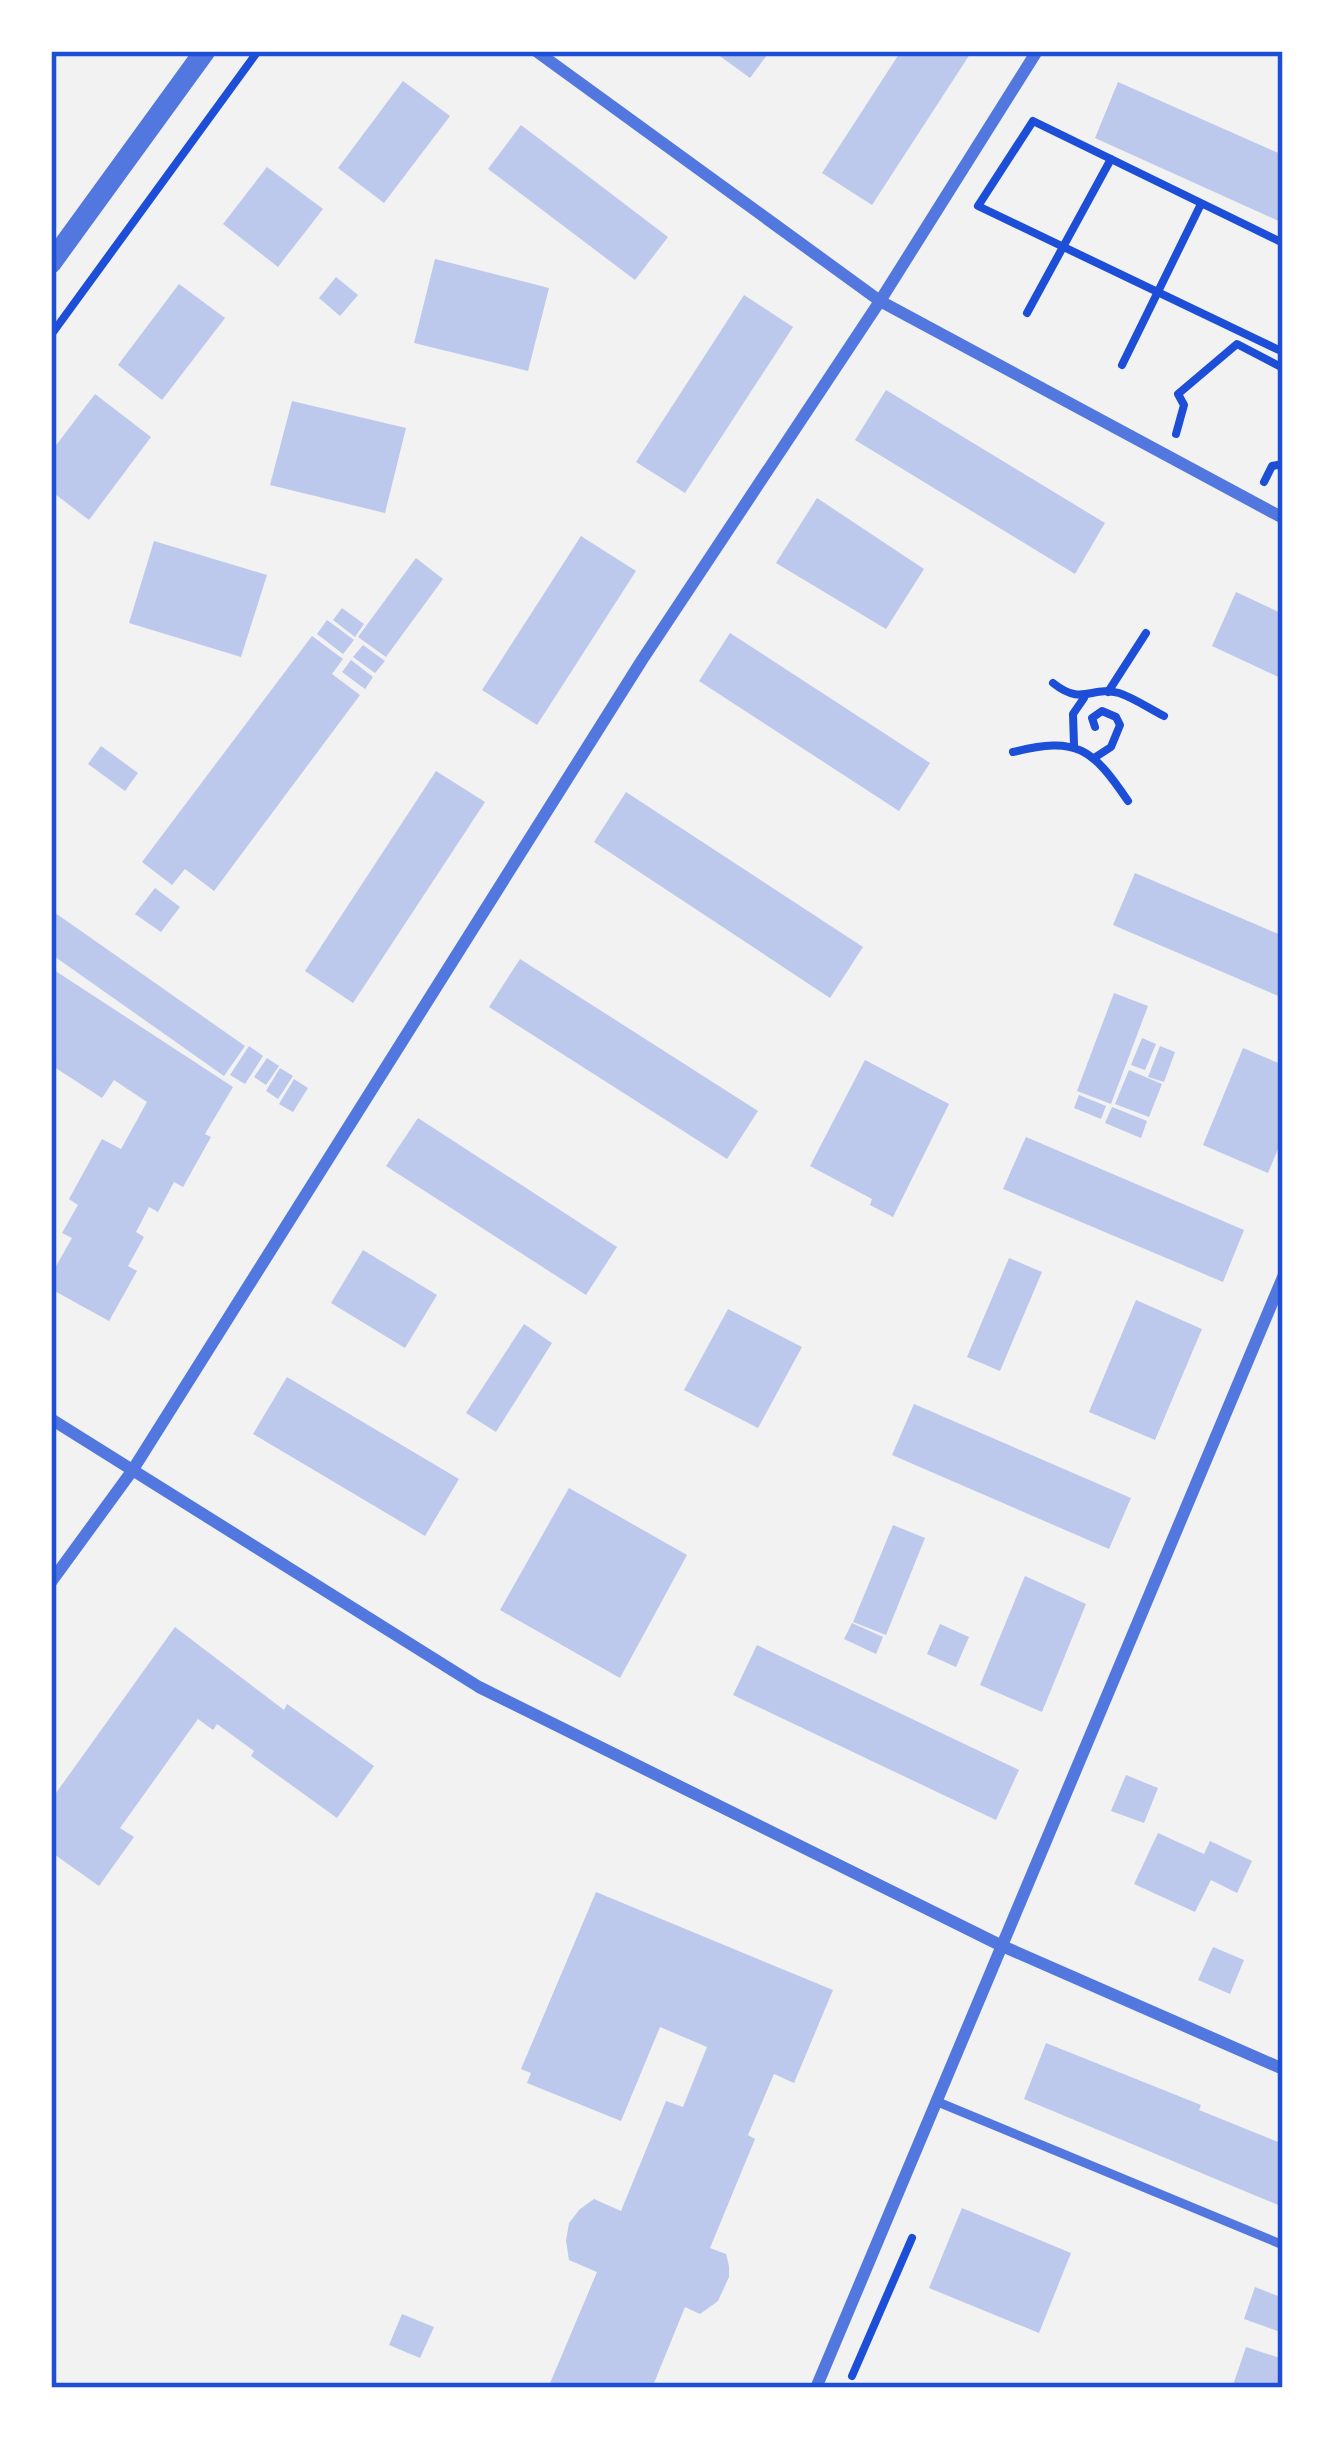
<svg xmlns="http://www.w3.org/2000/svg" width="1334" height="2439" font-family="'Fira Sans Condensed',sans-serif">
<style>
.building{fill:#bdc9ec}
.lines{fill:none;stroke-linecap:round;stroke-linejoin:round}
.path{stroke:#1d4ed8;stroke-width:8}
.service{stroke:#5277de;stroke-width:9}
.minor{stroke:#5277de;stroke-width:12}
.tertiary{stroke:#5277de;stroke-width:21}
.neatline{fill:none;stroke:#1d4ed8;stroke-width:4.5}
</style>
<rect width="100%" height="100%" fill="#f2f2f2"/>
<!-- building -->
<g class="building">
<polygon points="713,51 770,51 750,78"/>
<polygon points="901,51 972,51 872,205 822,173"/>
<polygon points="403,81 450,116 384,203 338,168"/>
<polygon points="1118,82 1283,155 1283,223 1095,138"/>
<polygon points="521,125 668,237 635,280 488,169"/>
<polygon points="267,167 323,209 278,267 223,224"/>
<polygon points="435,259 549,288 528,371 414,343"/>
<polygon points="336,277 358,295 340,316 319,298"/>
<polygon points="179,284 225,318 162,400 118,365"/>
<polygon points="744,295 793,327 685,493 636,462"/>
<polygon points="886,390 1105,523 1075,574 855,440"/>
<polygon points="95,394 151,437 89,520 51,491 51,452"/>
<polygon points="292,401 406,428 385,513 270,485"/>
<polygon points="817,498 924,569 886,629 776,563"/>
<polygon points="581,536 636,571 537,725 482,690"/>
<polygon points="154,541 267,575 241,657 129,623"/>
<polygon points="416,558 443,579 386,657 358,637"/>
<polygon points="1236,592 1283,614 1283,679 1212,646"/>
<polygon points="342,608 364,624 355,637 333,620"/>
<polygon points="327,620 354,640 343,654 317,634"/>
<polygon points="730,633 930,763 899,811 699,681"/>
<polygon points="312,636 343,659 332,674 360,695 214,891 185,869 172,885 142,862"/>
<polygon points="363,645 385,661 375,673 353,657"/>
<polygon points="351,660 373,677 365,689 342,672"/>
<polygon points="101,746 138,773 125,791 88,764"/>
<polygon points="436,771 485,802 353,1003 305,971"/>
<polygon points="626,792 863,947 830,998 594,842"/>
<polygon points="1135,873 1283,936 1283,998 1113,925"/>
<polygon points="155,888 180,907 161,932 135,914"/>
<polygon points="51,910 245,1046 224,1076 51,954"/>
<polygon points="520,959 758,1111 727,1159 489,1007"/>
<polygon points="51,968 233,1087 205,1134 211,1137 183,1187 174,1182 158,1212 149,1207 136,1232 144,1237 128,1266 137,1271 109,1321 51,1289 51,1275 72,1238 62,1233 78,1205 69,1199 102,1139 121,1149 147,1102 114,1080 102,1098 51,1065"/>
<polygon points="1114,993 1148,1006 1111,1104 1077,1091"/>
<polygon points="1142,1038 1156,1044 1145,1070 1131,1065"/>
<polygon points="249,1046 263,1056 245,1084 230,1075"/>
<polygon points="1160,1046 1175,1052 1164,1082 1148,1077"/>
<polygon points="1243,1048 1283,1065 1283,1137 1268,1173 1203,1145"/>
<polygon points="267,1058 279,1066 266,1085 254,1077"/>
<polygon points="865,1060 949,1104 893,1217 870,1205 872,1199 810,1166"/>
<polygon points="280,1068 293,1076 278,1099 266,1091"/>
<polygon points="1129,1070 1162,1084 1149,1117 1115,1104"/>
<polygon points="294,1079 308,1088 293,1112 279,1104"/>
<polygon points="1079,1095 1106,1106 1101,1119 1074,1108"/>
<polygon points="1112,1107 1147,1121 1141,1138 1105,1123"/>
<polygon points="418,1118 617,1247 586,1295 386,1166"/>
<polygon points="1026,1137 1244,1230 1223,1282 1003,1189"/>
<polygon points="363,1250 437,1295 405,1348 331,1303"/>
<polygon points="1009,1258 1042,1272 1000,1371 967,1357"/>
<polygon points="1136,1300 1202,1329 1155,1440 1089,1412"/>
<polygon points="728,1309 802,1347 758,1428 684,1390"/>
<polygon points="524,1324 552,1343 496,1432 466,1413"/>
<polygon points="287,1377 459,1479 425,1536 253,1434"/>
<polygon points="914,1404 1131,1498 1109,1549 892,1455"/>
<polygon points="569,1488 687,1555 620,1678 500,1610"/>
<polygon points="893,1525 925,1538 886,1635 853,1622"/>
<polygon points="1025,1576 1086,1604 1042,1712 980,1685"/>
<polygon points="852,1623 883,1637 876,1654 844,1639"/>
<polygon points="940,1624 969,1637 956,1667 927,1654"/>
<polygon points="175,1627 284,1710 287,1704 374,1766 337,1818 251,1756 254,1751 217,1724 213,1730 198,1719 120,1828 134,1837 99,1886 51,1852 51,1800"/>
<polygon points="757,1645 1019,1770 996,1820 733,1695"/>
<polygon points="1126,1775 1158,1788 1144,1823 1111,1811"/>
<polygon points="1158,1833 1204,1854 1210,1841 1252,1861 1237,1893 1211,1880 1195,1912 1134,1884"/>
<polygon points="596,1892 833,1990 794,2083 774,2074 748,2135 755,2139 710,2248 726,2254 729,2266 729,2277 718,2301 700,2314 685,2307 652,2388 548,2388 597,2272 569,2260 566,2241 569,2223 580,2209 594,2199 621,2211 666,2101 683,2107 707,2047 660,2027 621,2121 527,2083 531,2073 521,2069"/>
<polygon points="1213,1947 1244,1960 1230,1994 1198,1980"/>
<polygon points="1046,2043 1201,2105 1199,2110 1283,2144 1283,2207 1024,2099"/>
<polygon points="962,2208 1071,2253 1039,2333 929,2288"/>
<polygon points="1255,2287 1283,2298 1283,2333 1244,2319"/>
<polygon points="402,2314 434,2327 420,2358 389,2345"/>
<polygon points="1246,2347 1283,2359 1283,2388 1232,2388"/>
</g>
<g class="lines">
<!-- path -->
<g class="path">
<polyline points="1283,243 1033,121 978,206 1283,352"/>
<polyline points="1027,313 1111,159"/>
<polyline points="51,335 258,51"/>
<polyline points="1122,365 1201,204"/>
<polyline points="1176,434 1184,405 1178,394 1237,344 1283,368"/>
<polyline points="1264,482 1272,466 1283,464"/>
<path d="M1053,683C1083,707 1091,685 1119,693C1134,698 1150,709 1164,716"/>
<polyline points="1108,692 1146,633"/>
<polyline points="1074,745 1073,714 1084,698"/>
<path d="M1013,752C1077,736 1092,748 1128,801"/>
<polyline points="1094,758 1111,747 1120,725 1116,717 1102,711 1092,718 1095,727"/>
<polyline points="852,2376 912,2238"/>
</g>
<!-- service -->
<polyline class="service" points="938,2102 1283,2245"/>
<!-- minor -->
<g class="minor">
<polyline points="536,51 880,301 1283,518"/>
<polyline points="51,1419 479,1687 1000,1945 1283,2069"/>
<polyline points="51,1582 132,1471 642,660 880,301 1037,51"/>
<polyline points="816,2388 1283,1277"/>
</g>
<!-- tertiary -->
<polyline class="tertiary" points="51,263 205,51"/>
</g>
<!-- border -->
<rect width="1334" height="2439" fill="none" stroke="#ffffff" stroke-width="108"/>
<rect x="54" y="54" width="1226" height="2331" class="neatline"/>
</svg>
